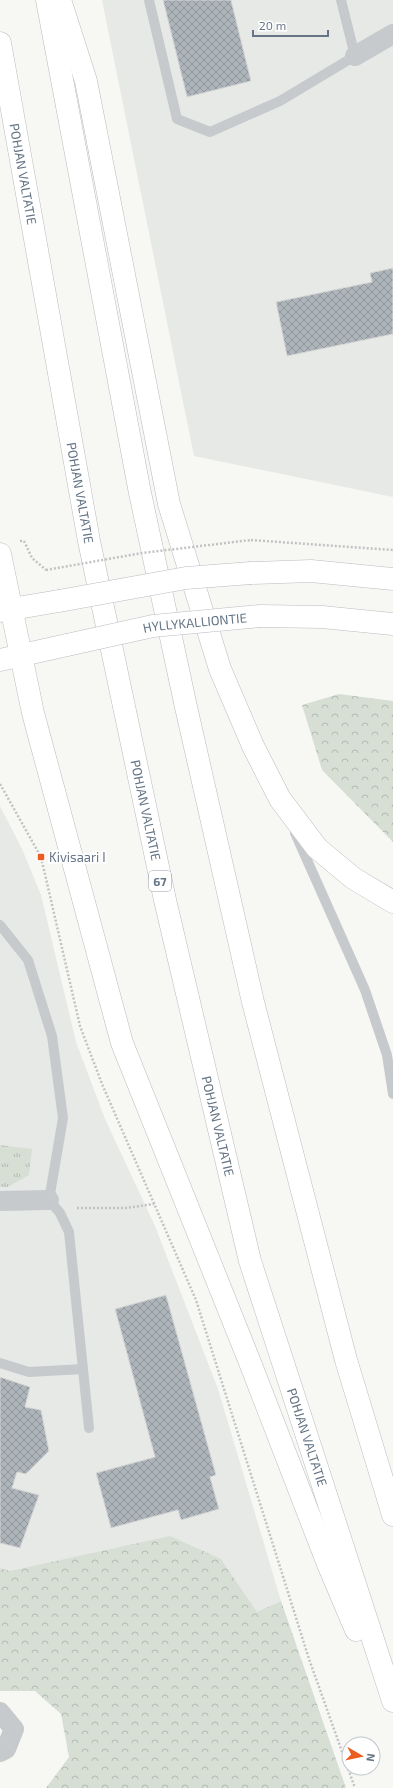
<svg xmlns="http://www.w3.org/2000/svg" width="393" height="1788" font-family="'Exo 2',sans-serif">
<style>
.built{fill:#e7e9e7}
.grass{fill:url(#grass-tufts)}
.forest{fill:url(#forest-crowns)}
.building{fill:url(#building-cross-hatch);stroke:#d8d8d6}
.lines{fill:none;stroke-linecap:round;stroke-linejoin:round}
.secondary-casing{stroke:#b9bdc2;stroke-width:23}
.highway-casing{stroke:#b9bcbf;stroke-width:23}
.path{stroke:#c0c2c4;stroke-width:2.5;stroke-dasharray:2 2;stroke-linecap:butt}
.lane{stroke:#c7cacd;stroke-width:10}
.street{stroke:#c7cacd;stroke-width:20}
.secondary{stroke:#fff;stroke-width:22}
.highway{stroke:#fff;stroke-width:22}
.secondary-bridge-casing{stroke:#b9bdc2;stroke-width:23;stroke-linecap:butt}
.path-bridge{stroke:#c0c2c4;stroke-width:2.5;stroke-dasharray:2 2;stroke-linecap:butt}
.secondary-bridge{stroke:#fff;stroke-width:22}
.poi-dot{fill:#eb5d20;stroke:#fff;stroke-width:1.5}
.labels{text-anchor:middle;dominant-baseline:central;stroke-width:4;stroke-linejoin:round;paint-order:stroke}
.shield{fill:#fff;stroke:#939eaa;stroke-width:1}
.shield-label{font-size:12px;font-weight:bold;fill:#657586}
.street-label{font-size:13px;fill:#657586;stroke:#fff}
.poi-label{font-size:13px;fill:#657586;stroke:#fff;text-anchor:start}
</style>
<defs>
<pattern id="grass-tufts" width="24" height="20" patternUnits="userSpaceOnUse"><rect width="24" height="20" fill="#d7dfd4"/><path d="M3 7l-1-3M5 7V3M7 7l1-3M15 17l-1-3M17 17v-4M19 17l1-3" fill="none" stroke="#b2b9b2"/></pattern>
<pattern id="forest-crowns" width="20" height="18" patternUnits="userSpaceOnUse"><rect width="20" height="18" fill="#d7dfd4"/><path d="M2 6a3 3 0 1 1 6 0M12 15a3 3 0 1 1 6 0" fill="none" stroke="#b2b9b2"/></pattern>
<pattern id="building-cross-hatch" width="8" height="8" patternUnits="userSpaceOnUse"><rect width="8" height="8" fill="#adb5bb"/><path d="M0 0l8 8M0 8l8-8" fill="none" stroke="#90989e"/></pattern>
</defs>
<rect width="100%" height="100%" fill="#f7f7f4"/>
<!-- built -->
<g class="built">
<polygon points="102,0 393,0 393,497 194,456"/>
<polygon points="0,806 22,849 41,895 76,1042 105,1119 155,1226 218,1389 281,1601 257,1613 221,1559 10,1571 0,1568"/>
</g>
<!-- grass -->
<polygon class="grass" points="0,1145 32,1149 29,1175 8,1187 0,1187"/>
<!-- forest -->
<g class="forest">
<polygon points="339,694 393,701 393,842 322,770 302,705"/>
<polygon points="170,1536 221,1559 257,1612 281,1601 346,1788 46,1788 69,1757 61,1714 35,1691 0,1691 0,1568 10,1571"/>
</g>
<!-- building -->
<g class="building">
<polygon points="163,0 231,0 251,81 187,97"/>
<polygon points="393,268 393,334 287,356 276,302 372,282 370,273"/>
<polygon points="166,1295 216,1475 210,1477 219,1509 181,1520 178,1510 111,1528 96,1473 155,1457 115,1309"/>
<polygon points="0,1377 30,1387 25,1407 41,1410 49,1451 26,1474 17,1472 12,1488 39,1495 20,1548 0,1543"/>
</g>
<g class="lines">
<!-- secondary casing -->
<g class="secondary-casing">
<g id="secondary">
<polyline points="251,573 311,571 393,579"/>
<polyline points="0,611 59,601"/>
<polyline points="260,616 322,617 393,624"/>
<polyline points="0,660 67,645"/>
</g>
</g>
<!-- highway casing -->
<g class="highway-casing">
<g id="highway">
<polyline points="47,0 140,493 186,707 253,1002 346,1360 393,1515"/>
<polyline points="60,0 86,81 169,504 220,669 253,746 280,799 317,848 353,878 393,902"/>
<path id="s1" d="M0,43L89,541L165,900L250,1261L393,1701"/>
<polyline points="0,554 33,713 122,1043 251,1365 328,1564 356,1630"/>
</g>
</g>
<!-- path -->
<g class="path">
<polyline points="251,540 393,550"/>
<polyline points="20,541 24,541 32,558 46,570"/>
<polyline points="0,784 41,857 80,1026 102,1084 196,1300 309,1659 355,1788"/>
<polyline points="77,1208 126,1208 154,1204"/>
</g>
<!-- lane -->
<g class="lane">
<polyline points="149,0 177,119 210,132 280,101 355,56 341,0"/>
<polyline points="295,833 365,990 387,1055 393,1094"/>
<polyline points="0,925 28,960 52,1036 63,1118 49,1200 60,1213 69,1232 89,1428"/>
<polyline points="0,1363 29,1372 83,1369"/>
</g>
<!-- street -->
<g class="street">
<polyline points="355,56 393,34"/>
<polyline points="0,1201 49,1200"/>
<polyline points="0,1712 14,1729 6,1749 0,1752"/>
</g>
<!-- secondary -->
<use href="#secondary" class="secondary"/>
<!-- highway -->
<use href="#highway" class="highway"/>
<!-- secondary-bridge casing -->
<g class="secondary-bridge-casing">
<g id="secondary-bridge">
<polyline points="59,601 186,578 251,573"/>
<path id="s2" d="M67,645L153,626L260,616"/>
</g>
</g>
<!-- path-bridge -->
<polyline class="path-bridge" points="46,570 142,553 251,540"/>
<!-- secondary-bridge -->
<use href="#secondary-bridge" class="secondary-bridge"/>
</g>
<!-- markers -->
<rect class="poi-dot" x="37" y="853" width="8" height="8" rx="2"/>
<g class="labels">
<!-- shield labels -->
<rect class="shield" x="149" y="871" width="22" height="20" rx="3"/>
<g class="shield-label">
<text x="160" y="881">67</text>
</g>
<!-- street labels -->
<g class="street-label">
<text stroke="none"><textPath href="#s1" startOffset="133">POHJAN VALTATIE</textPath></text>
<text stroke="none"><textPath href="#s1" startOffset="457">POHJAN VALTATIE</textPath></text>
<text stroke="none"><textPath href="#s2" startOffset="130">HYLLYKALLIONTIE</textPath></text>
<text stroke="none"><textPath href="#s1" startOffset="781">POHJAN VALTATIE</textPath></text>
<text stroke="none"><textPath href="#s1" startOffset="1105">POHJAN VALTATIE</textPath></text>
<text stroke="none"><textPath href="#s1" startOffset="1429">POHJAN VALTATIE</textPath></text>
</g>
<!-- poi labels -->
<g class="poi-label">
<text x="49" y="857">Kivisaari I</text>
</g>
</g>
<!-- north arrow -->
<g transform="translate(361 1756) rotate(99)"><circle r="19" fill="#ffffff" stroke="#c1c8cf"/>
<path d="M0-3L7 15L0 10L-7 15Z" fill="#eb5d20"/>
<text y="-6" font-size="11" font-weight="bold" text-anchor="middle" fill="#657586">N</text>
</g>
<!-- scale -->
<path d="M253 30v6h75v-6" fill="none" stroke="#657586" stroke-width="2"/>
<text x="259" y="30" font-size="12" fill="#657586" stroke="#ffffff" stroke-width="3" paint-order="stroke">20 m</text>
</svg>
